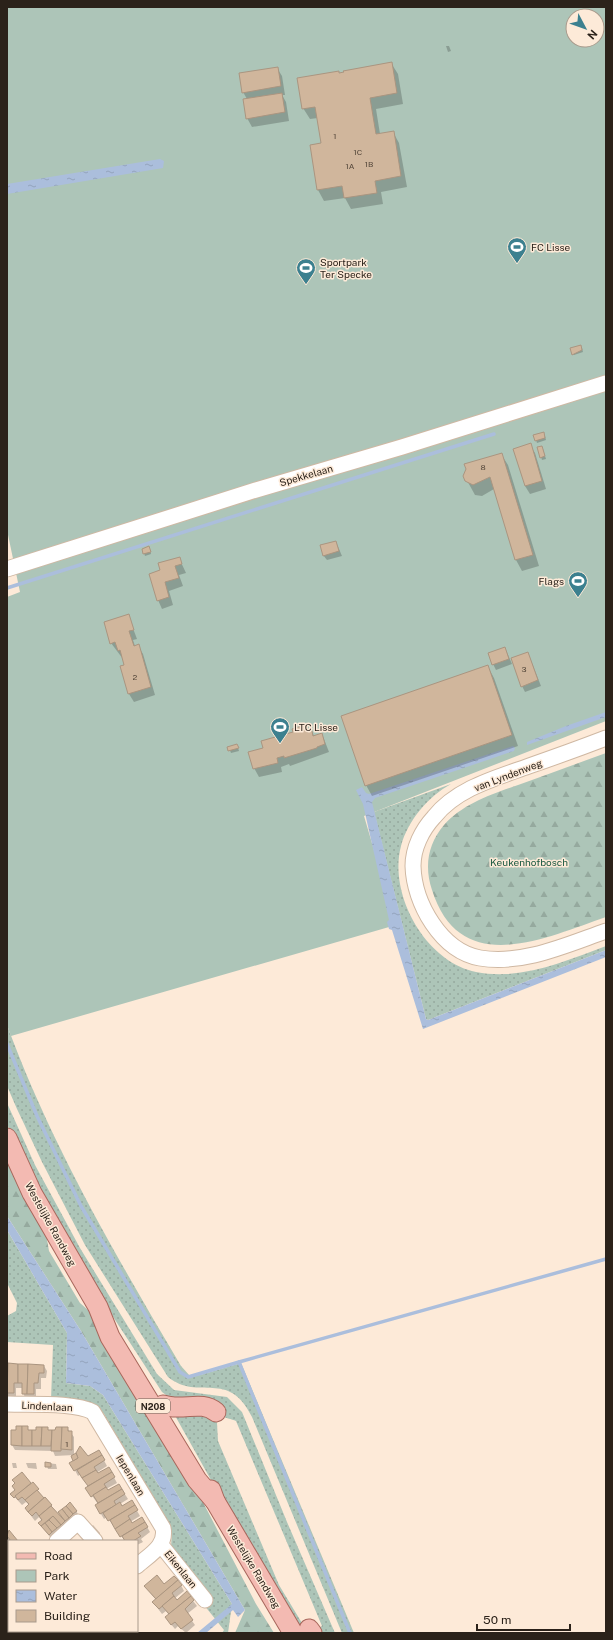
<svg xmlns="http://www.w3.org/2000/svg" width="613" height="1640" font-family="'Public Sans',sans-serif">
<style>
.green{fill:url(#green-dots)}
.forest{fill:url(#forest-firs)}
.pitch{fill:#adc5b8;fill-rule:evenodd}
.water{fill:url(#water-ripples)}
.shadow{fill:#0003}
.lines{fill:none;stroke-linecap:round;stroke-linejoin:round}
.stream{stroke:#abbedc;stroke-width:3.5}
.building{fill:#d0b69c;stroke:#aa9580}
.minor-casing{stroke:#cfb8a3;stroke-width:17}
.major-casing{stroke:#a8675c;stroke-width:21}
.minor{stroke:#fff;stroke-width:15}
.major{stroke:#f3bab2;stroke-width:19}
.labels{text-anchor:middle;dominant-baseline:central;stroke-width:3;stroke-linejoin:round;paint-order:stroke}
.number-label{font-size:8px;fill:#54473a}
.shield{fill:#fdead8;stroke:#6a5e53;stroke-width:1}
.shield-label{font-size:9px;font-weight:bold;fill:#2b221a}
.poi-label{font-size:10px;fill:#2b221a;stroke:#fdead8;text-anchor:start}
.street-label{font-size:10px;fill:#2b221a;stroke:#fdead8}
.park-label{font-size:10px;fill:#1c5a41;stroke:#fdead8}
</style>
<defs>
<pattern id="green-dots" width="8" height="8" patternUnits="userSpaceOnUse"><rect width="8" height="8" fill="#adc5b8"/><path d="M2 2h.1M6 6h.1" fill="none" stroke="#95a99e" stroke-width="1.8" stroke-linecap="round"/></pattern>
<pattern id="forest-firs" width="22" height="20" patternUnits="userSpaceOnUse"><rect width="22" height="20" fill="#adc5b8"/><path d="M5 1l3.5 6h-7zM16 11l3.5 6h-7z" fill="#95a99e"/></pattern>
<pattern id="water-ripples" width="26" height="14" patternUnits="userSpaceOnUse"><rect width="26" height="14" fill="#abbedc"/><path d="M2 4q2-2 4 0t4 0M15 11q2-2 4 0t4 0" fill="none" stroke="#93a3bc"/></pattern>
</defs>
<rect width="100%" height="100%" fill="#fdead8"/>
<!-- green -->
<g class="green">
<path d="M451,784C429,796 408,820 401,846C388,895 426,962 476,972C521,981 565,961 606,946V950L428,1020L426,1019L374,812Z"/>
<path d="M7,1025C51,1145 116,1256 181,1366L190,1376L200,1375L241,1363L354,1633H342L252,1417C228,1368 199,1402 168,1377L85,1245L42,1162L17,1109L7,1086Z"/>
<path d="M7,1103L35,1165L80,1248L157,1374L174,1390L227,1397L242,1412L287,1522L335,1633H316L315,1631L322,1626L236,1421C232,1419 224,1418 221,1415C215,1410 215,1400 205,1398C187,1393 182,1408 162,1392L108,1309L19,1151L7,1124Z"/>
<polygon points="7,1230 67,1333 66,1383 90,1386 103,1395 232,1604 228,1633 222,1633 224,1630 164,1555 171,1547 172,1532 104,1414 95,1406 51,1400 53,1345 7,1342 7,1316 16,1311 17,1303 7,1283"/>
<polygon points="173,1412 212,1415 217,1423 218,1441 279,1585 308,1633 302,1633 216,1489"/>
</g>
<!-- forest -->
<g class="forest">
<path d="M606,753V917C545,938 460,979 432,890C424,866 428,844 444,825C466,800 502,791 532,780C557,771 581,762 606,753Z"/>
<polygon points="7,1162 46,1234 49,1251 80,1303 96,1317 182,1462 256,1604 274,1633 235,1633 245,1610 81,1331 7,1216"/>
</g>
<!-- pitch -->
<path class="pitch" d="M7,7H606V721L364,816L396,925L11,1036L7,1025V597L20,592L7,530ZM573,16H597V40H573Z"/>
<!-- water -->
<g class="water">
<polygon points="160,159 164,161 163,168 7,194 7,184"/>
<polygon points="606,712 606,717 527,745 527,742 566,726"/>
<polygon points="513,746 515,748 514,751 375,798 372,802 426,1019 428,1020 606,950 606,957 423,1029 392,930 389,929 387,922 389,920 363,804 356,790 362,787 366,793 369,794"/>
<polygon points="7,1216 81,1331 245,1610 238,1617 233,1610 206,1633 197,1633 232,1604 103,1395 90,1386 66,1383 67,1333 7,1230"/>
</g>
<!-- shadow -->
<g class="shadow">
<polygon points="446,46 449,46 451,51 448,52"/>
<polygon points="391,63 398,74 403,104 376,109 380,134 393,132 399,143 407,187 381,192 383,204 351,209 345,198 324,201 318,190 311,145 323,143 318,118 310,119 303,108 339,74"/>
<polygon points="277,68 282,76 285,95 282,95 286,102 289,121 252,127 247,118 247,99 243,92"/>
<polygon points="582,348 583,352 574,355 572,353"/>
<polygon points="545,436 546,440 537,443 536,440"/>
<polygon points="530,445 535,453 546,489 530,494 525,486"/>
<polygon points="543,449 546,459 542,460 541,457"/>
<polygon points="501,454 508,465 539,566 522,571 516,560 494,489 482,496 475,495 464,475"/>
<polygon points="336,542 342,556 327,560 323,555"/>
<polygon points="150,550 151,554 145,556 144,553"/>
<polygon points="179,558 186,573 179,575 183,586 169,591 173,605 162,609 158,600 161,571"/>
<polygon points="128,615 137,639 133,640 135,646 138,646 143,654 155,695 134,702 129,694 121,667 126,666 123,659 111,643"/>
<polygon points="505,648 512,664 496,670 493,664"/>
<polygon points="528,653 541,686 525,692 522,686"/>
<polygon points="488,667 494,678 518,746 372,796 366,785"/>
<polygon points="304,726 308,733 312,732 314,736 322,734 329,752 290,766 289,764 281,767 282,772 259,777 254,768 265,748"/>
<polygon points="229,748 238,748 239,751 231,753"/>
<polygon points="7,1364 44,1366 47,1371 46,1378 41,1378 41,1389 36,1389 36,1399 26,1399 23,1393 23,1388 16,1388 16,1398 7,1398"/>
<polygon points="27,1427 29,1431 47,1428 49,1431 56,1431 67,1428 74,1437 74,1455 55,1456 53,1451 15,1450 12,1445"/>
<polygon points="99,1451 107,1466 96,1473 97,1475 109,1468 117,1483 106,1489 108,1492 119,1485 128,1499 120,1504 122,1507 132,1502 140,1516 130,1522 132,1524 142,1518 150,1532 141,1539 143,1542 137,1545 137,1541 125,1541 107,1517 104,1519 96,1506 98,1504 90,1493 89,1487 81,1474 78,1476 71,1463 87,1458"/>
<polygon points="12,1463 16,1463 17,1468 13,1468"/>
<polygon points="26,1463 36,1463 37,1469 28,1468"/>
<polygon points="46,1463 56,1464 57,1469 48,1469"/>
<polygon points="21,1474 31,1484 33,1483 41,1496 62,1518 59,1513 76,1511 78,1514 50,1537 39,1523 42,1521 39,1517 35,1521 29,1513 26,1508 29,1505 26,1502 22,1505 12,1494 16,1490 16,1483"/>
<polygon points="93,1525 100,1533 100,1536 92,1526"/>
<polygon points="9,1532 17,1541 9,1541 9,1548 7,1546 7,1533"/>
<polygon points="9,1551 9,1583 8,1584 7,1553"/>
<polygon points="164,1585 181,1585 184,1591 175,1598 177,1601 187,1593 197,1606 187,1614 195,1625 186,1633 178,1626 175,1629 170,1623 169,1615 166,1611 162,1614 153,1602 156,1600 149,1591"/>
<polygon points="7,1617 9,1617 9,1631 40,1631 41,1633 7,1633"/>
</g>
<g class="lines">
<!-- stream -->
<g class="stream">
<polyline points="7,588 494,434"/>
<polyline points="7,1044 37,1116 81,1206 180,1372 188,1377 239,1362"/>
<polyline points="350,1633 239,1362 606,1259"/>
</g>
</g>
<!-- building -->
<g class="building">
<polygon points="392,62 397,93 370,98 376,134 394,131 401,176 375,181 377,193 344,198 342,186 317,190 310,145 321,143 315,107 302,109 297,78 339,71 339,73 344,72 343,71"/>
<polygon points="278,67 281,86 242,93 239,73"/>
<polygon points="282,93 285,112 246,119 243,99"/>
<polygon points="581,345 582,350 572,355 570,348"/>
<polygon points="544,432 545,438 535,441 533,435"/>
<polygon points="531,443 542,481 525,486 513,449"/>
<polygon points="542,446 545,456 540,458 537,447"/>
<polygon points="502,453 533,555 515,560 490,477 473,485 465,481 463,476 466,469 464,464"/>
<polygon points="336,541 339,551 323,556 320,545"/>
<polygon points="149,546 151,552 143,554 142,549"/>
<polygon points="180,557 182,564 175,566 179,578 165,582 169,597 157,601 149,574 160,570 158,563"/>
<polygon points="129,614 134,630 129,631 134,646 139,644 151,687 128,694 120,666 124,665 120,650 118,651 115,642 110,644 104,622"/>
<polygon points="505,647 509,659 492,665 488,653"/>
<polygon points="528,652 538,680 521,687 511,658"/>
<polygon points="488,665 512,735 365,786 341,716"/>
<polygon points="305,725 308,730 307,732 312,731 313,736 322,733 325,744 317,747 317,748 284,758 284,756 277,758 278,763 253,769 248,752 263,748 261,741 293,732 292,729"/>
<polygon points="237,744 239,748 228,751 227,747"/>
<polygon points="7,1363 8,1363 7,1393"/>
<polygon points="8,1363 18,1364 18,1383 14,1383 14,1393 7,1393"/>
<polygon points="18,1364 28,1364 27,1394 22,1394 22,1383 18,1383"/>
<polygon points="28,1364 44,1365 44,1373 39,1373 38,1383 34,1383 34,1394 27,1394"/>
<polygon points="16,1426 22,1426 22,1446 11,1445 11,1430 16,1430"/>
<polygon points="22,1426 28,1426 28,1430 32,1430 32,1446 22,1446"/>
<polygon points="36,1427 42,1427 41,1446 32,1446 32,1430 36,1430"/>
<polygon points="42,1427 48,1427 48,1430 52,1430 51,1446 41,1446"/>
<polygon points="56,1427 62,1427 61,1451 51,1451 52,1430 55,1430"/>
<polygon points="62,1427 68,1427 68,1431 72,1431 72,1450 61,1449"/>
<polygon points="80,1446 88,1456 99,1450 102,1455 74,1471 69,1463 78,1458 76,1453"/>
<polygon points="76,1453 78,1458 73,1461 71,1456"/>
<polygon points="102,1455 105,1460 94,1467 96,1470 82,1478 77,1470"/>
<polygon points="45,1462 51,1463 51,1467 45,1467"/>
<polygon points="109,1467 112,1472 88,1486 82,1478 96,1470 98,1473"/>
<polygon points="22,1472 31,1483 14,1498 10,1494 15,1490 12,1486 15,1483 12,1480"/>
<polygon points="112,1472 115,1477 104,1484 106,1487 91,1497 85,1488"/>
<polygon points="33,1482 39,1489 25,1500 22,1497 18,1500 15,1496"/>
<polygon points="119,1484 122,1489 98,1503 93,1495 106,1487 108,1490"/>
<polygon points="122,1489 125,1494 114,1501 116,1505 100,1514 95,1505"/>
<polygon points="37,1490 44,1498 28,1512 25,1508 29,1504 25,1500"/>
<polygon points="45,1497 52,1505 39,1516 36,1512 32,1516 28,1512"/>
<polygon points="132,1500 135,1505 108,1521 103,1513 120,1502 122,1506"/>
<polygon points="70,1502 77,1511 73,1514 66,1506"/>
<polygon points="135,1505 138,1510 128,1516 130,1519 115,1529 110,1520"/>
<polygon points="51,1506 65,1521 61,1525 53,1516 41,1526 38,1523 42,1520 39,1516"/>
<polygon points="66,1506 73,1514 69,1518 62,1509"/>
<polygon points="62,1509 69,1518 65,1521 58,1512"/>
<polygon points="53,1516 61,1525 57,1528 49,1520"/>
<polygon points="142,1517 145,1522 120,1537 115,1529 130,1519 132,1523"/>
<polygon points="49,1520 57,1528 52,1532 45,1523"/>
<polygon points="145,1522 148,1527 138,1533 141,1536 133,1541 125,1541 122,1536"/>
<polygon points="45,1523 52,1532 49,1535 41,1526"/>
<polygon points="9,1530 18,1541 11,1541 7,1536"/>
<polygon points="7,1552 9,1554 9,1569 7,1567"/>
<polygon points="157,1575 164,1584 174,1576 178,1580 156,1599 144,1586"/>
<polygon points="178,1580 182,1585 172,1593 174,1596 159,1609 152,1602"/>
<polygon points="187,1591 191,1596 169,1614 162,1606 174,1596 177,1600"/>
<polygon points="191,1596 194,1600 185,1609 193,1620 181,1629 175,1622 171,1625 165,1617"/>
<polygon points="7,1615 9,1618 9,1631 18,1631 17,1633 9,1633 7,1631"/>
</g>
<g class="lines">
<!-- minor casing -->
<g class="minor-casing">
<g id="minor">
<polyline points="7,569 256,490 402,447 606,383"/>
<path d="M606,738C580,748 555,757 529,766C496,778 457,788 434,817C422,830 413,848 413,866C414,903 441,951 480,958C523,965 566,945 606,931"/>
<path d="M7,1404C30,1405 74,1402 93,1412L163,1528C167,1546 149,1555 137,1566"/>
<polyline points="57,1541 78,1522 95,1541"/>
<polyline points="161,1545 205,1600"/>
<polyline points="57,1633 59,1631"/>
</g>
</g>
<!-- major casing -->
<g class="major-casing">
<g id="major">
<polyline points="7,1138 32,1193 98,1307 110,1337 197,1480 215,1501"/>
<path d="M163,1405C167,1406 171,1407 175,1407C190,1408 204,1402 216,1412"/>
<polyline points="211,1490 215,1501 293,1633"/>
<polyline points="309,1629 312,1633"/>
</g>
</g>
<!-- minor -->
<use href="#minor" class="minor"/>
<!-- major -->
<use href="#major" class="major"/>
</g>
<!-- icons -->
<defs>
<g id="stadium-pin" transform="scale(1)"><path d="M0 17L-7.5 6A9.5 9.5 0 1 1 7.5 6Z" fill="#3c808f" stroke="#fdead8"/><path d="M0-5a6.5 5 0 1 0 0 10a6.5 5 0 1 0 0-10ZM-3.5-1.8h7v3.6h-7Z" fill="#fff"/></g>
</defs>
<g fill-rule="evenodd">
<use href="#stadium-pin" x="517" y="247"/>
<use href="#stadium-pin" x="306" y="268"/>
<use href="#stadium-pin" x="578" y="581"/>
<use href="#stadium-pin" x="280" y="727"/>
</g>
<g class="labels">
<!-- number labels -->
<g class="number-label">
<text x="335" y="136">1</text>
<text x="358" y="152">1C</text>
<text x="369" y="164">1B</text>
<text x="350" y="166">1A</text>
<text x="483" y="467">8</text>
<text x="524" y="669">3</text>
<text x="135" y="677">2</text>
<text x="67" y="1444">1</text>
</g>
<!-- shield labels -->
<rect class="shield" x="136" y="1399" width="34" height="14" rx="3"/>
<g class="shield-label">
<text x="153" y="1406">N208</text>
</g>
<!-- poi labels -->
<g class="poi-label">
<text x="531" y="247">FC Lisse</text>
<text x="320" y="262">Sportpark<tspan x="320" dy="12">Ter Specke</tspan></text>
<text x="564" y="581" text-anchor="end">Flags</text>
<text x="294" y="727">LTC Lisse</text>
</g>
<!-- street labels -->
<g class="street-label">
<text transform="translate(306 475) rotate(-16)">Spekkelaan</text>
<text transform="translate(508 775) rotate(-21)">van Lyndenweg</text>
<text transform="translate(51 1224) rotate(61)">Westelijke Randweg</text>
<text transform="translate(47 1406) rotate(3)">Lindenlaan</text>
<text transform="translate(131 1475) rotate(59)">Iepenlaan</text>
<text transform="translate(254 1567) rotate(59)">Westelijke Randweg</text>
<text transform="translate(181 1569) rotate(51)">Eikenlaan</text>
</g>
<!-- park labels -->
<g class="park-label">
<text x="529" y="862">Keukenhofbosch</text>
</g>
</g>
<!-- border -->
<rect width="613" height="1640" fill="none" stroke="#2b221a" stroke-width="16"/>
<!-- legend -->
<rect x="8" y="1540" width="130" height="92" fill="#fdead8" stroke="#a99a8c"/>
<rect x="16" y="1553" width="20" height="6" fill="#f3bab2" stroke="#a99a8c"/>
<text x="44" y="1560" font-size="12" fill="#2b221a">Road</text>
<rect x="16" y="1570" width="20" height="12" fill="#adc5b8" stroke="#a99a8c"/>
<text x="44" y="1580" font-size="12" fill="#2b221a">Park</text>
<rect x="16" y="1590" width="20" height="12" fill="url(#water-ripples)" stroke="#a99a8c"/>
<text x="44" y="1600" font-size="12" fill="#2b221a">Water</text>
<rect x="16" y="1610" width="20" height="12" fill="#d0b69c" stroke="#a99a8c"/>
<text x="44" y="1620" font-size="12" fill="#2b221a">Building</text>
<!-- north arrow -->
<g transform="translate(585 28) rotate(131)"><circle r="19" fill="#fdead8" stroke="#a99a8c"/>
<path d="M0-3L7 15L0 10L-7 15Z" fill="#3c808f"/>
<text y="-6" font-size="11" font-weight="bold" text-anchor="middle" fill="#2b221a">N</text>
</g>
<!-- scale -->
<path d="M477 1624v6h93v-6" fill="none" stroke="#2b221a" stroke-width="2"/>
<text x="483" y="1624" font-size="12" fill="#2b221a" stroke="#fdead8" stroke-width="3" paint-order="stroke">50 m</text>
</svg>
